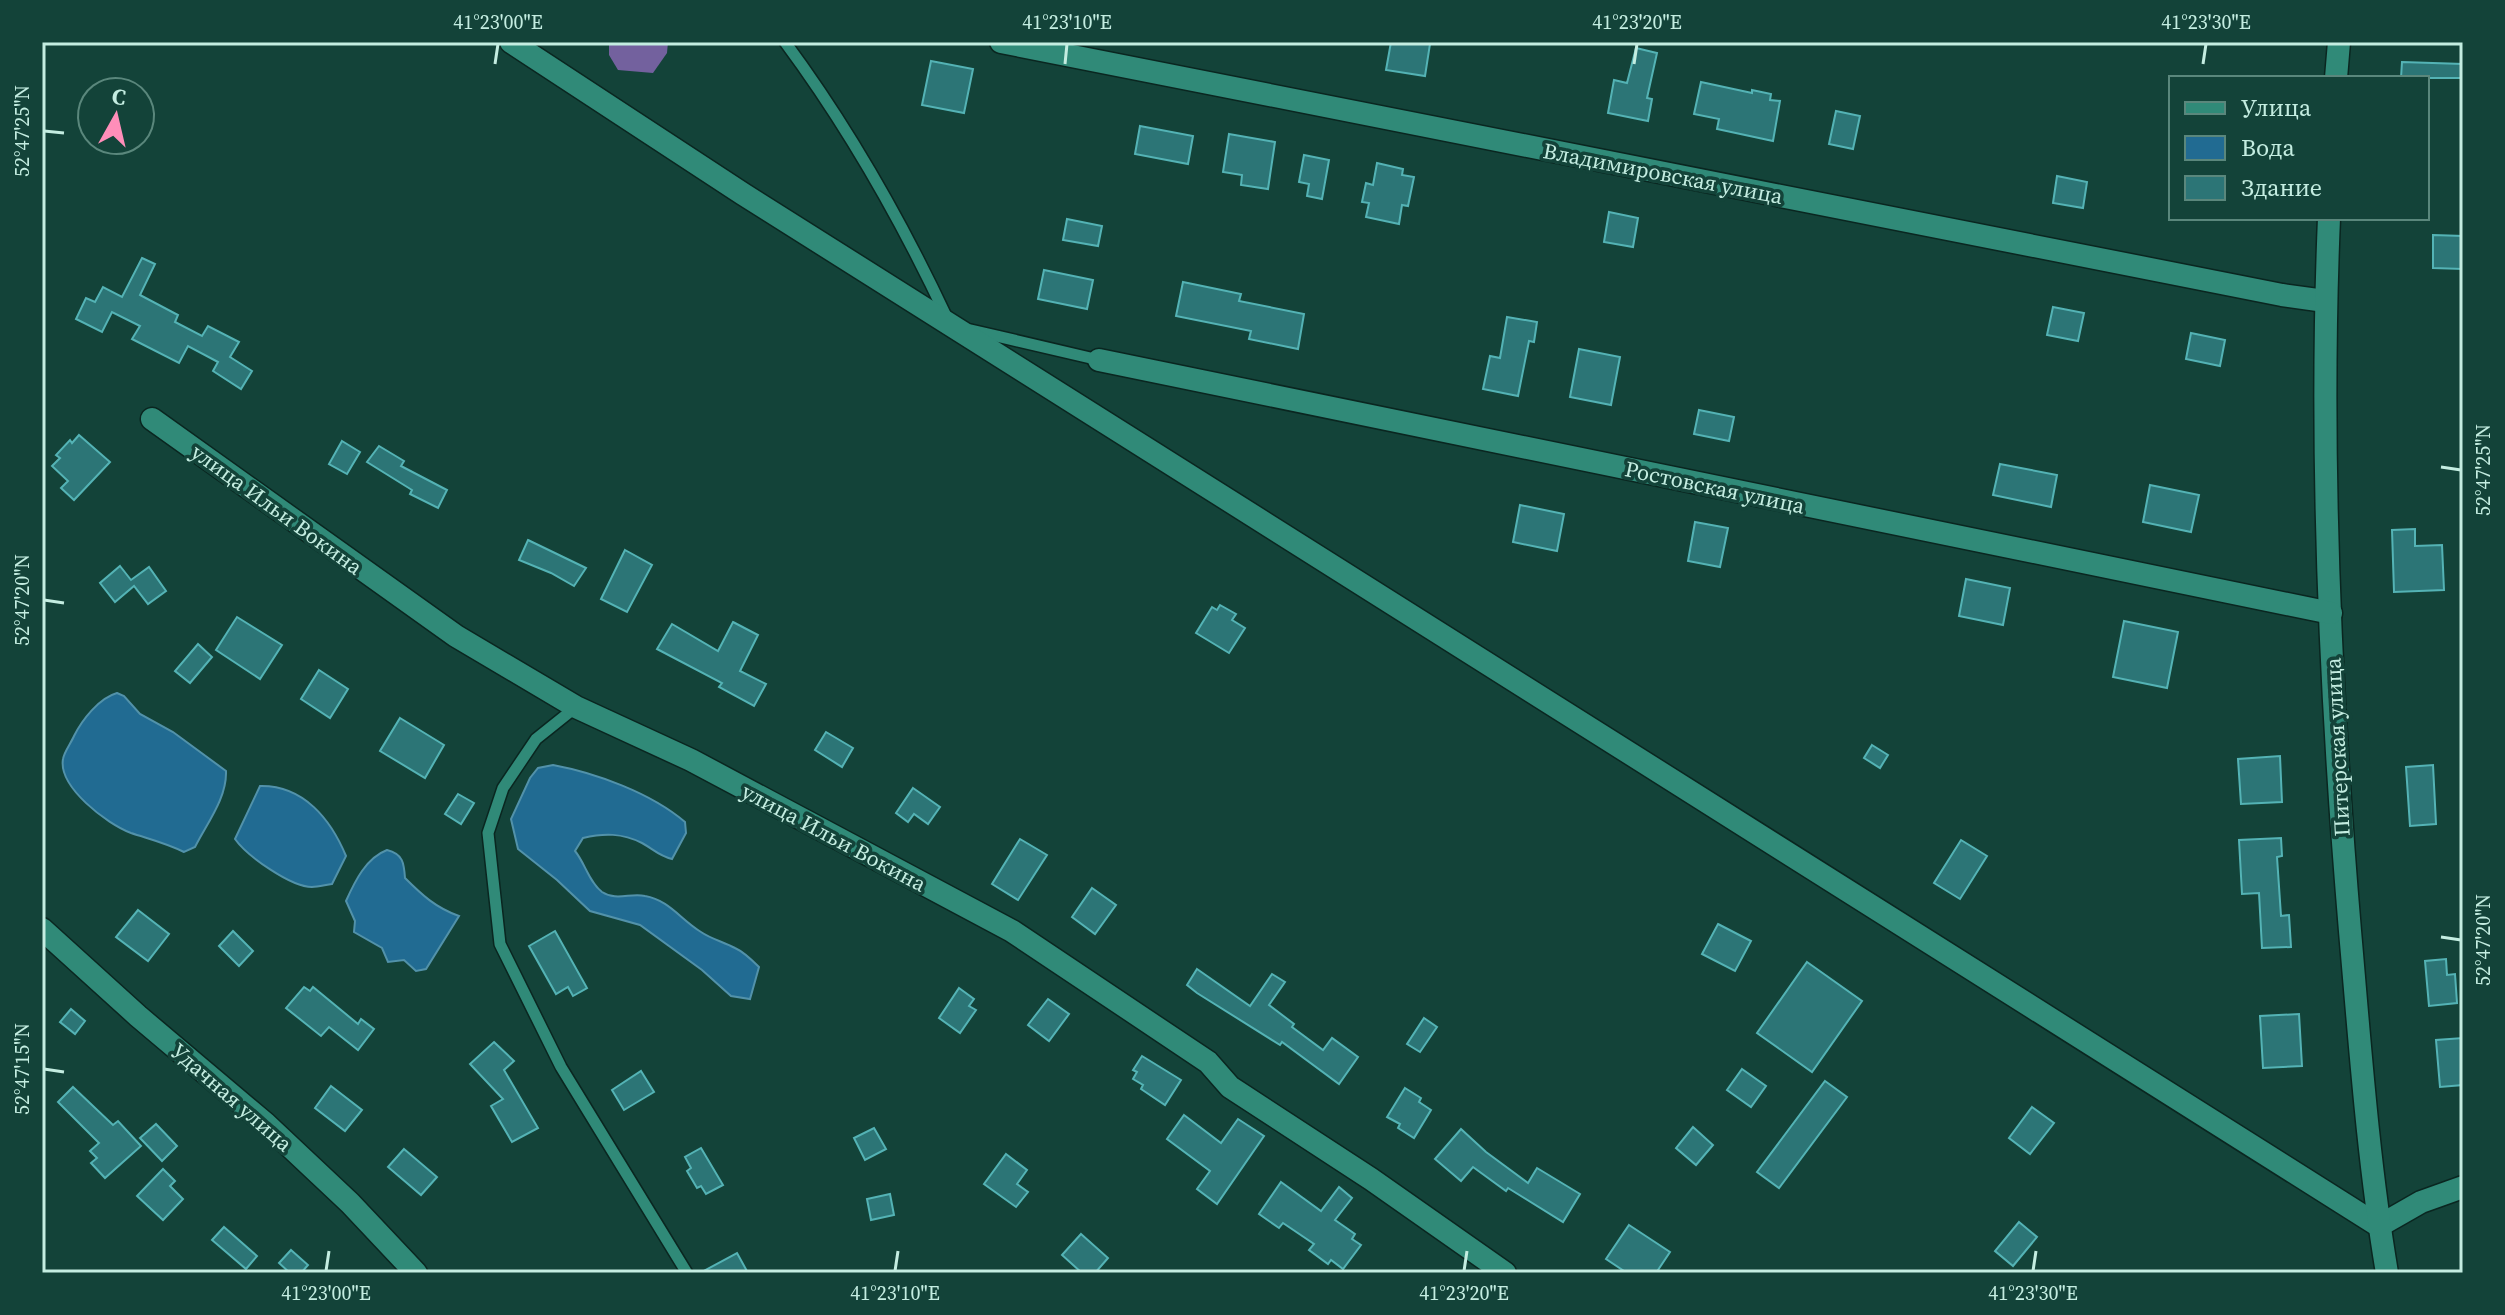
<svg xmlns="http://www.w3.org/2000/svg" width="2505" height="1315" font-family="'Source Serif 4',serif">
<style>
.forest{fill:#73619e}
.water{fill:#216b92;stroke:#5292aa;stroke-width:2}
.building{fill:#2c7576;stroke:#54b3b5;stroke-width:2}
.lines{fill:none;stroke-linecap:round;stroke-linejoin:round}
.service-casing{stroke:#0a2620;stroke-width:14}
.minor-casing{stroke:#0a2620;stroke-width:25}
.service{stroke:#308a78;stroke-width:11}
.minor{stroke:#308a78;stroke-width:22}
.ticks{fill:none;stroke:#c4ede1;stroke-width:3}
.labels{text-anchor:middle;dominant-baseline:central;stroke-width:7;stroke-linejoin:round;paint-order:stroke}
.street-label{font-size:22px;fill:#c4ede1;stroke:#134339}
.neatline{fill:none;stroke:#c4ede1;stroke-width:3}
.ticks-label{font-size:20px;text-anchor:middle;fill:#c4ede1}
</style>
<rect width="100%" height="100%" fill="#134339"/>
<!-- forest -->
<polygon class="forest" points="609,42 668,42 667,53 653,73 618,70 609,55"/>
<!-- water -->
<g class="water">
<path d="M117,693L124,696L140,714L173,732L226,771C227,798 207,823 195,847L184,852C166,843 149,839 131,833C107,824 58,787 63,759C64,752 71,743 74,736C82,720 99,698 117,693Z"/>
<path d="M553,765C596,773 651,793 685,822L686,833L672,859C659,856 653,849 642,843C622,833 604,833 583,838L575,851C585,863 589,882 602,892C616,901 630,893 645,896C669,900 681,920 701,932C711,939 724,942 735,948C744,952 752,960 759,967L750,999L731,996L702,970L640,925L590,911L557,880L518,849L511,819L530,778L538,768Z"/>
<path d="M260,786C304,785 331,820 346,856L332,884C325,885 318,887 312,887C291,887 247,856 235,839Z"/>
<path d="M387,850C403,854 404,863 405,878C422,895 436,908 459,916L426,969L416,971L404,960L388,962L382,948L354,932L355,921L346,901C355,881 366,858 387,850Z"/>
</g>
<!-- building -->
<g class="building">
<polygon points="1391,42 1430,44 1425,76 1386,70"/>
<polygon points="1636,48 1657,53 1647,98 1652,99 1648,121 1608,113 1614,80 1627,83"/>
<polygon points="931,61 973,69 964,113 922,105"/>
<polygon points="2402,62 2463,64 2463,78 2401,78"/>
<polygon points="1701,82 1752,93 1752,90 1771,94 1770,100 1780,101 1773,141 1717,129 1719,119 1694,114"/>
<polygon points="1836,111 1860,116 1853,149 1829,144"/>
<polygon points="1140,126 1193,136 1188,164 1135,154"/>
<polygon points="1229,134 1275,142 1268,189 1241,185 1242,175 1223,172"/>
<polygon points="1304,155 1329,160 1322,199 1307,196 1309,184 1299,182"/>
<polygon points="1377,163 1403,169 1402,175 1414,177 1408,206 1402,205 1399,224 1366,217 1369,203 1362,202 1366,183 1373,185"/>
<polygon points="2057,176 2087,182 2083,208 2053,203"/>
<polygon points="1609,212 1638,218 1633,247 1604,242"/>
<polygon points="1067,219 1102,226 1098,246 1063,240"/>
<polygon points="2433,235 2463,236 2463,269 2433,268"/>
<polygon points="142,258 155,264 140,295 178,315 175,322 202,336 208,326 239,342 230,357 252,371 241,389 213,371 218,362 188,346 179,363 132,339 140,326 112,312 102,332 76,319 86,298 95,302 103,287 122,297"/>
<polygon points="1044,270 1093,280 1087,309 1038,299"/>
<polygon points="1183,282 1241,294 1239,301 1304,314 1298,349 1249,339 1251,331 1176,316"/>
<polygon points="2053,307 2084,313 2078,341 2047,335"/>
<polygon points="1507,317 1537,322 1534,342 1529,341 1518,396 1483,389 1490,356 1500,358"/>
<polygon points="2191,333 2225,340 2220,366 2186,359"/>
<polygon points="1579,349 1620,357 1611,405 1570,397"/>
<polygon points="1699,410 1734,417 1729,441 1694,434"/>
<polygon points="79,435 110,462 74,500 61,488 68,481 52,466 60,458 56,455 70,440 72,443"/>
<polygon points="342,441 360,452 347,474 329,464"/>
<polygon points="379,446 404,461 401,466 447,490 438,508 410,494 412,490 367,462"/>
<polygon points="2000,464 2057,475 2051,507 1993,495"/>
<polygon points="2150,485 2199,495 2191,532 2143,522"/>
<polygon points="1520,505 1564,514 1557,551 1513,542"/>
<polygon points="1695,522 1728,528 1720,567 1688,561"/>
<polygon points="2415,529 2415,546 2442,545 2444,590 2394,592 2392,530"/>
<polygon points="528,540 586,568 574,586 551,573 519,560"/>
<polygon points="625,550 652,565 627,612 601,599"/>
<polygon points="120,566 131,580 149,567 166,591 148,604 134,586 115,602 100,583"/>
<polygon points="1966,579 2010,588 2003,625 1959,616"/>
<polygon points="1220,605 1236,614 1232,620 1245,628 1229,653 1196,633 1212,607 1217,610"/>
<polygon points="237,617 282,645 260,679 216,650"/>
<polygon points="2124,621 2178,632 2167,688 2113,677"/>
<polygon points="733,622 758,635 740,671 766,684 754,706 719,687 722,683 657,649 672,624 718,651"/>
<polygon points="198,644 212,657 190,683 175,671"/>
<polygon points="319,670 348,689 330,718 301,699"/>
<polygon points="400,718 444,745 425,778 380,751"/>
<polygon points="826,732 853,748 842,767 815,750"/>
<polygon points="1872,745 1888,755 1880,768 1864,758"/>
<polygon points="2280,756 2282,802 2241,804 2238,759"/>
<polygon points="2433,765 2436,824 2410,826 2406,767"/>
<polygon points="913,788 940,807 928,824 914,814 908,822 896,813"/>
<polygon points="458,794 474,803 461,824 445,814"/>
<polygon points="2281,838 2282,856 2277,857 2281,916 2289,915 2291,947 2262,948 2259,893 2242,894 2239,840"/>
<polygon points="1020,839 1047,855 1018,900 992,884"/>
<polygon points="1961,840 1987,856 1960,899 1934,883"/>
<polygon points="1092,888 1116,905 1095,934 1072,917"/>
<polygon points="138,910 169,934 148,961 116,937"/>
<polygon points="1718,924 1751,941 1735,971 1702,954"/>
<polygon points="233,931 253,951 239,966 219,946"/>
<polygon points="555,931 587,988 573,996 568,987 556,994 529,946"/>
<polygon points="2446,959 2447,975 2455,974 2457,1003 2429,1006 2425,961"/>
<polygon points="1807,962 1862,1001 1812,1072 1757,1033"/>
<polygon points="1197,969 1250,1006 1272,974 1285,982 1269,1005 1294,1024 1292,1027 1323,1050 1332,1038 1358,1057 1339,1084 1282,1042 1280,1045 1197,993 1187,985"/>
<polygon points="304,987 310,991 313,987 358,1024 361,1019 374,1029 358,1050 329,1027 321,1036 286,1008"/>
<polygon points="959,988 974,999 969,1006 976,1010 960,1033 939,1018"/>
<polygon points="1048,999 1069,1014 1049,1041 1028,1025"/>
<polygon points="71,1009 85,1021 75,1034 60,1022"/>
<polygon points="2299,1014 2302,1066 2263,1068 2260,1016"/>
<polygon points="1424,1018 1437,1027 1420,1052 1407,1044"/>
<polygon points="2463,1038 2463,1085 2440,1087 2436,1040"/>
<polygon points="494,1042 514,1061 504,1070 538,1128 512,1142 491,1106 503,1099 470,1064"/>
<polygon points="1142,1056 1181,1080 1165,1105 1141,1089 1143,1085 1133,1079 1137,1072 1133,1070"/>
<polygon points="1742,1069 1766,1086 1751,1107 1727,1090"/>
<polygon points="641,1071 654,1092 624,1110 612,1090"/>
<polygon points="1825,1081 1847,1097 1779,1188 1757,1172"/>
<polygon points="331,1086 362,1110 345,1131 315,1108"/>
<polygon points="73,1087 113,1125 118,1121 141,1146 105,1178 91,1163 97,1158 90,1151 99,1143 58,1102"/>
<polygon points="1405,1088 1421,1098 1419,1102 1431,1110 1414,1138 1398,1128 1400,1124 1387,1117"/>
<polygon points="2032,1107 2054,1123 2030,1154 2009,1138"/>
<polygon points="1184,1115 1221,1143 1238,1119 1264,1136 1217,1204 1197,1189 1210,1171 1167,1139"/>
<polygon points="156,1124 177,1146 162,1161 140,1138"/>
<polygon points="1693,1127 1713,1145 1696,1165 1676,1148"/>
<polygon points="874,1128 886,1149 865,1160 854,1138"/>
<polygon points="1461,1129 1486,1152 1528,1183 1537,1168 1580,1194 1563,1222 1508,1188 1506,1191 1473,1167 1461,1181 1435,1159"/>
<polygon points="701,1148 723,1185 706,1194 701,1186 697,1188 687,1171 691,1168 685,1157"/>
<polygon points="404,1149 437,1177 421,1195 388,1167"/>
<polygon points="1006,1154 1027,1170 1017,1184 1028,1192 1016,1207 984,1184"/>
<polygon points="163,1169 175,1181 170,1186 183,1199 163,1220 137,1196"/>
<polygon points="1281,1182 1321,1211 1339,1187 1352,1198 1335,1220 1355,1234 1352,1239 1361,1245 1343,1269 1331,1260 1328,1264 1309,1250 1314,1244 1283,1223 1279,1228 1259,1214"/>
<polygon points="890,1194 894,1215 871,1220 867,1199"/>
<polygon points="2019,1222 2037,1237 2013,1266 1995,1251"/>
<polygon points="1629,1225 1670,1252 1656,1273 1627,1273 1606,1259"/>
<polygon points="224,1227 257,1256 246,1269 212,1240"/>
<polygon points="1081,1234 1108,1258 1095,1273 1082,1273 1062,1255"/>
<polygon points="291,1250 308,1265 301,1273 290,1273 279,1263"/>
<polygon points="737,1253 748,1273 700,1273"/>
</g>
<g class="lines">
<!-- service casing -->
<g class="service-casing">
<g id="service">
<path d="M785,42C848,127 902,222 947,318"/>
<polyline points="971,330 1099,360"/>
<polyline points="576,707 536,739 503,788 488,833 500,944 561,1067 687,1273"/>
</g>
</g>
<!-- minor casing -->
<g class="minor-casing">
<g id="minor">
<polyline points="511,42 743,194 2379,1226 2421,1202 2463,1187"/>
<polyline points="1001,42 2282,295 2325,301"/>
<polyline points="2336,78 2339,42"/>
<path d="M2329,218C2319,455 2330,694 2350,931C2360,1045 2368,1160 2387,1273"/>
<polyline points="1099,360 2331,613"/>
<polyline points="152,419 456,636 576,707 691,760 1012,931 1208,1062 1230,1087 1371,1179 1505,1273"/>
<polyline points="42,929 138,1016 266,1124 350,1203 416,1273"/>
</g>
</g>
<!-- service -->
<use href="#service" class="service"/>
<!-- minor -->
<use href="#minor" class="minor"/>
</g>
<!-- ticks -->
<path class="ticks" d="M495,64L498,44M1065,64L1067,44M1634,64L1637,44M2203,64L2206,44M44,131L64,133M2441,467L2461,470M44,600L64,603M2441,937L2461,940M44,1069L64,1072M326,1271L329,1251M895,1271L898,1251M1464,1271L1467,1251M2033,1271L2036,1251"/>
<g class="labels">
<!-- street labels -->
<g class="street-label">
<text transform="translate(1663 173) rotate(11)">Владимировская улица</text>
<text transform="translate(1715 487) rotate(12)">Ростовская улица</text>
<text transform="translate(277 509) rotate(36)">улица Ильи Вокина</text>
<text transform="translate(2337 747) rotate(-93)">Питерская улица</text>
<text transform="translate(834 837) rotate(28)">улица Ильи Вокина</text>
<text transform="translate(232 1097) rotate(41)">Удачная улица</text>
</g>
</g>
<!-- border -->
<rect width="2505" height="1315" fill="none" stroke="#134339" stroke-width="88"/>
<!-- legend -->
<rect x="2169" y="76" width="260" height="144" fill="#134339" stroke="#5a877c" stroke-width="2"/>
<rect x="2185" y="102" width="40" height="12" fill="#308a78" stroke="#5a877c" stroke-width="2"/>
<text x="2241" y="116" font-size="24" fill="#c4ede1">Улица</text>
<rect x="2185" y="136" width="40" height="24" fill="#216b92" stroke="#5a877c" stroke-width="2"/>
<text x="2241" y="156" font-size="24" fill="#c4ede1">Вода</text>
<rect x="2185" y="176" width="40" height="24" fill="#2c7576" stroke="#5a877c" stroke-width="2"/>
<text x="2241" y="196" font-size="24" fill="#c4ede1">Здание</text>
<!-- north arrow -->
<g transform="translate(116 116) rotate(8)"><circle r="38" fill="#134339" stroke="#5a877c" stroke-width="2"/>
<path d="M0-6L14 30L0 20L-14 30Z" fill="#ff8eb9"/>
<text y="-12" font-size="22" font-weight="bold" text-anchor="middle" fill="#c4ede1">С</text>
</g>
<rect x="44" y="44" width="2417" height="1227" class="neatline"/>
<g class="ticks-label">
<text x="498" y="29">41°23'00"E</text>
<text x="1067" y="29">41°23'10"E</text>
<text x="1637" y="29">41°23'20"E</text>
<text x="2206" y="29">41°23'30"E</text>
<text transform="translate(22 131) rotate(-90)" y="7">52°47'25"N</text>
<text transform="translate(2483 470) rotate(-90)" y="7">52°47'25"N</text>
<text transform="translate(22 600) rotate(-90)" y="7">52°47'20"N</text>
<text transform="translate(2483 940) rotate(-90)" y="7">52°47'20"N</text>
<text transform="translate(22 1069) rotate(-90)" y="7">52°47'15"N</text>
<text x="326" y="1300">41°23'00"E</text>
<text x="895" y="1300">41°23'10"E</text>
<text x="1464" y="1300">41°23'20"E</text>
<text x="2033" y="1300">41°23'30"E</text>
</g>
</svg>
